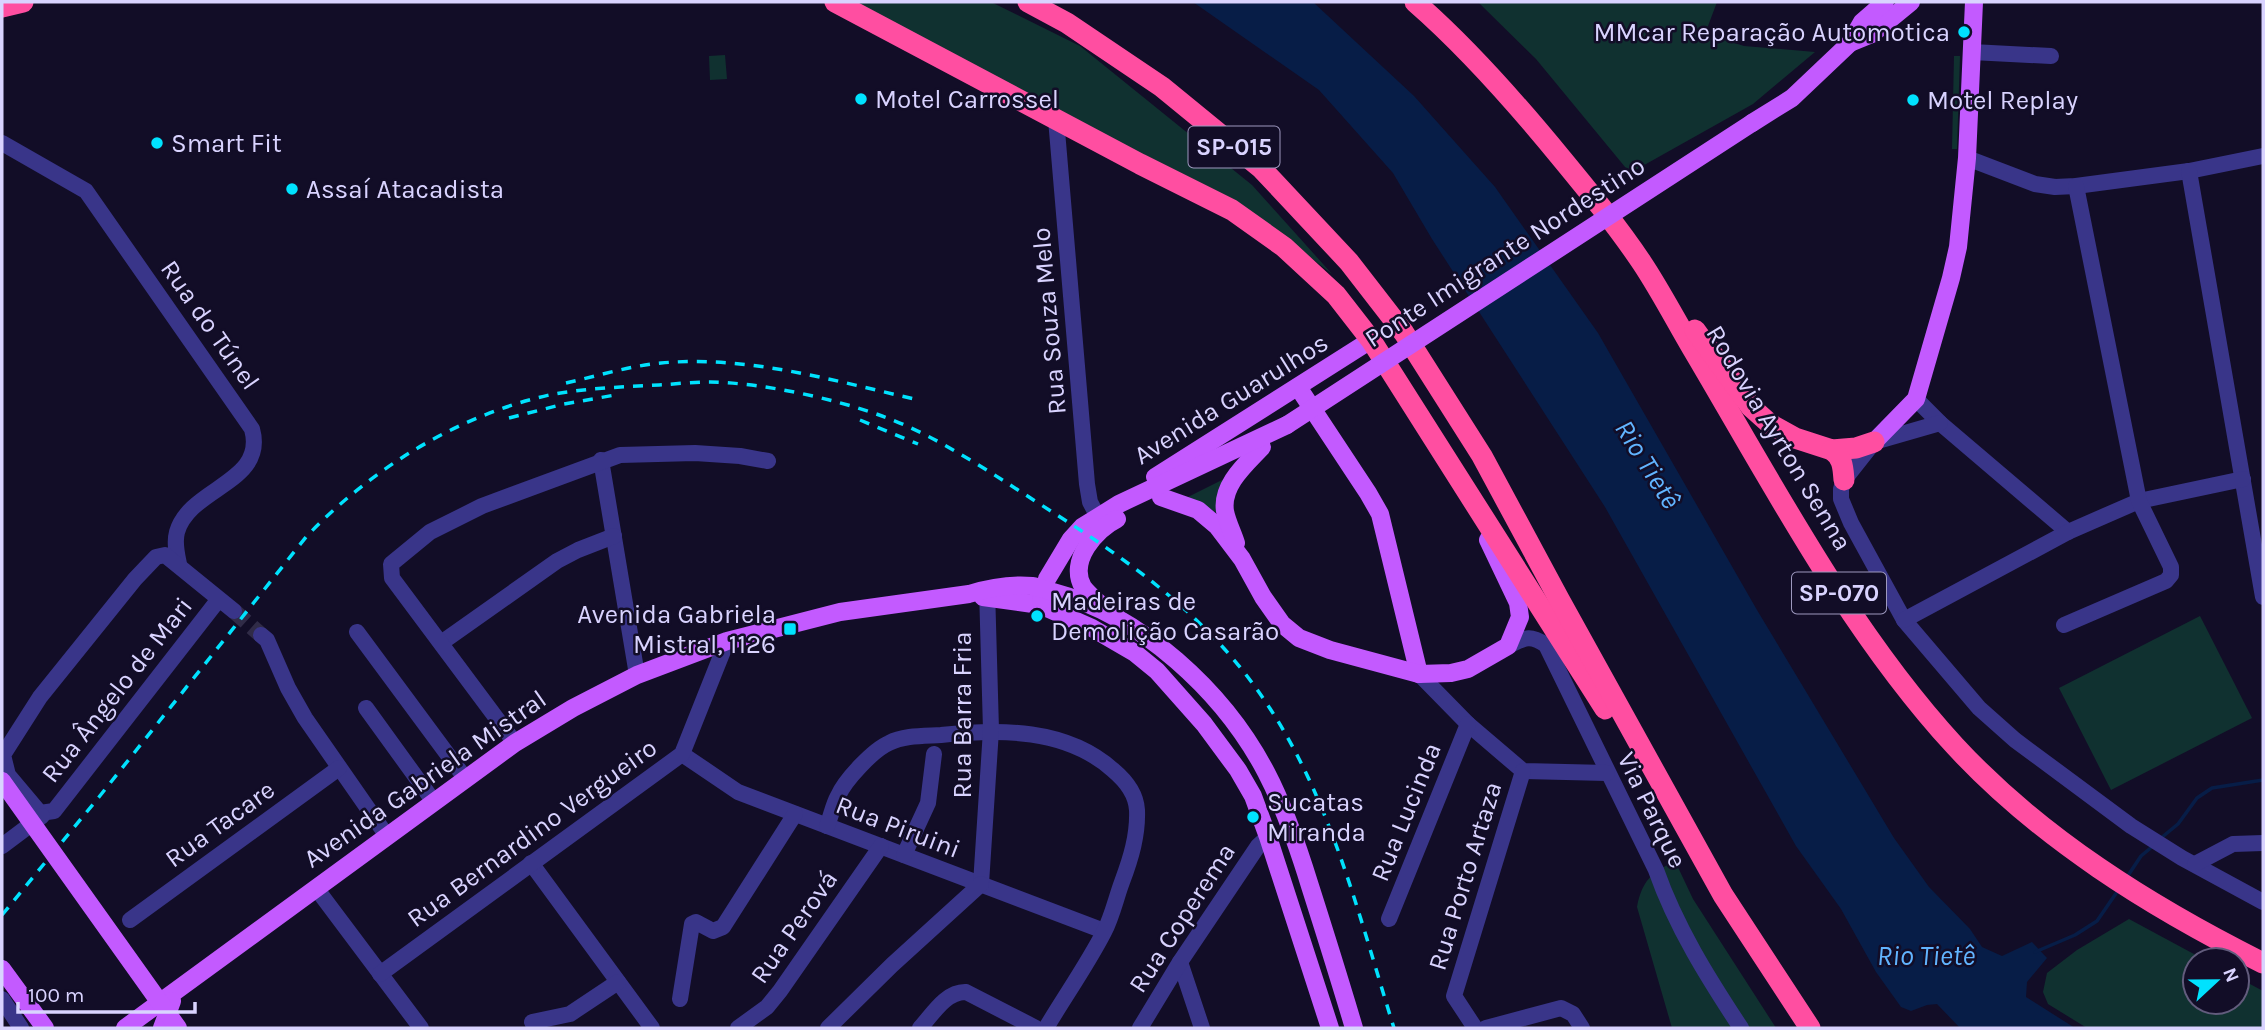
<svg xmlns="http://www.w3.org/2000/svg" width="2265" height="1030" font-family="Karla,sans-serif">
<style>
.green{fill:#103130}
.water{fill:#071d47}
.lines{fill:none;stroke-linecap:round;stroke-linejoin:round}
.stream{stroke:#071d47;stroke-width:3.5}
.minor-tunnel{stroke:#302b47;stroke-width:16;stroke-dasharray:16 8;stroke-linecap:butt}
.minor{stroke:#393589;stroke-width:16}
.major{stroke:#c35aff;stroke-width:18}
.highway{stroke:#ff4ea1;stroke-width:21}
.rail{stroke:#00e2fe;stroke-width:3.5;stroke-dasharray:10 9;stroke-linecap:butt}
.major-bridge{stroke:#c35aff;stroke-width:18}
.poi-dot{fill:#00e2fe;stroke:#120d27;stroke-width:2.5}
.labels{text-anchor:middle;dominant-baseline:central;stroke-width:5;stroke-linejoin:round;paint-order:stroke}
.shield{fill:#120d27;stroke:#9d98be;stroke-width:2}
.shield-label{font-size:24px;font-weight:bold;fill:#d9d3ff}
.poi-label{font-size:26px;fill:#d9d3ff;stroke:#120d27;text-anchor:start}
.street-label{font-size:26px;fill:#d9d3ff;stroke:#120d27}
.water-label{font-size:28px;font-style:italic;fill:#61b4ff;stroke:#120d27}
</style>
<rect width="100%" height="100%" fill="#120d27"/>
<!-- green -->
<g class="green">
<polygon points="854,2 991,2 1080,46 1252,185 1332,274 1258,217"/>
<polygon points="1478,2 1717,2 1705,34 1744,46 1815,52 1753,104 1630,173 1536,59"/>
<polygon points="725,55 727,79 710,80 709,56"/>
<polygon points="1954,56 1960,56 1957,149 1952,149"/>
<polygon points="1226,478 1217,513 1186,498"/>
<polygon points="2200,616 2252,718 2111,790 2059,688"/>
<path d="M1675,861L1693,899L1776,1028H1672L1637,907C1642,881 1651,873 1675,861Z"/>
<polygon points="2129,919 2205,960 2195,960 2195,1002 2237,1002 2237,977 2263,991 2263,1028 2087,1028 2048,1004 2043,992 2047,973 2077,950"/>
</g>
<!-- water -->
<polygon class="water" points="1193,2 1313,2 1414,96 1495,187 1598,333 1757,610 1894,838 1929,887 1970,929 1982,947 2002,956 2032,942 2047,958 2027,982 2026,997 2075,1028 1960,1028 1937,1004 1927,1005 1911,1011 1901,1007 1876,972 1841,909 1796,846 1605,507 1432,239 1393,173 1319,90"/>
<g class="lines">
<!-- stream -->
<g class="stream">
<polyline points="2161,838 2178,824 2197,798 2212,788 2263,780"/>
<polyline points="2127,877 2141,856 2153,846"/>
<polyline points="2035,952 2075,935 2097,921 2119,889"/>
</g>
<!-- minor-tunnel -->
<polyline class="minor-tunnel" points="234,611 261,635"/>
<!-- minor -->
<g class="minor">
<polyline points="1972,52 2051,56"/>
<polyline points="1056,119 1087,484 1090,502 1098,517"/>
<path d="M2,143L86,191L252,429C267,483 190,487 177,532C174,543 177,554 179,564"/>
<polyline points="1967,158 2035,184 2055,187 2076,186 2189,171 2263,156"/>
<polyline points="2189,171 2263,597"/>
<polyline points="1916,399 1940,423 2068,532"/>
<polyline points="1940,423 1874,442 1844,480 1841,489 1841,499 1851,523 1904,620 1979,708 2015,740 2131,826 2182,858 2263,902"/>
<polyline points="601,460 637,675"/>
<polyline points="219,599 54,811 40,813 8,775 3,755 40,697 135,579 156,557 165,555 234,611"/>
<polyline points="1904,620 2068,532 2139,501 2243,479"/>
<polyline points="2064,625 2166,581 2171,575 2171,567 2139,501 2076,186"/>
<polyline points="357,632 465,778"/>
<polyline points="261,635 267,640 288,688 305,718 387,836"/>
<polyline points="441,643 557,561 578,550 614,536"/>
<path d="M1508,646C1525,638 1529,634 1546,645L1656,870C1676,927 1708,978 1741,1028"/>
<polyline points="1419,674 1468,724 1523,771 1607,773"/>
<polyline points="366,708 434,802"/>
<polyline points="515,743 392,578 391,564 430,532 482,506 620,455 695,453 740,456 768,461"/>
<polyline points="682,754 738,792 1104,931"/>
<path d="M827,826C831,816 833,805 838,796C845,780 873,750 889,743C904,735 925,736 941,735C1000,729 1066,728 1113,770C1125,780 1136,793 1137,810C1138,835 1131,858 1122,882C1116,898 1112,917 1104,932C1087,965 1065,996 1046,1028"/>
<polyline points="2,846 42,816"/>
<polyline points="904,855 928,803 934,754"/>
<polyline points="531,863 652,1028"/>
<polyline points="2195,864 2233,844 2263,843"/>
<polyline points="981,884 991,730 987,589"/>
<polyline points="316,888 421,1028"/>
<polyline points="1389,919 1468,724"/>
<polyline points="130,920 339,768"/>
<polyline points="1180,962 1202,1028"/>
<polyline points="380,974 682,754 727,641"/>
<polyline points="2,999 21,1028"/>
<polyline points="680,999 692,924 696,922 713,931 723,927 795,814"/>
<polyline points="532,1022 570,1014 618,982"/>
<polyline points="738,1028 767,1007 780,991 881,846"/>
<polyline points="828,1028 892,965 981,884"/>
<path d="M920,1028C932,1015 946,991 966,992L1036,1028"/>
<polyline points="1140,1028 1180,962 1258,846 1268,837"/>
<polyline points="1475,1028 1454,996 1523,771"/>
<polyline points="1486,1028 1561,1008 1573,1014 1582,1028"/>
</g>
<!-- major -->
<g class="major">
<polyline points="1850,43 1872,34 1911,2"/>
<polyline points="1752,123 1792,98 1850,43 1862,22 1885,2"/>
<polyline points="1298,387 1368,493 1380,514 1419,674"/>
<polyline points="1874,442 1916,399 1951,278 1958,247 1967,158 1974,2"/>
<polyline points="1155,477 1371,340"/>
<polyline points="1161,497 1198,510 1217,526 1242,559 1263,597 1282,624 1299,638 1330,650 1419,674 1451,673 1468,669 1508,646 1520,617 1518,603 1488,540"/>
<path d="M1236,543C1233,533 1227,522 1225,511C1221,485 1246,464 1262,447"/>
<polyline points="983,597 1040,605 1092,628 1135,653 1157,671 1204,724 1238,770 1253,796 1268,837 1330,1028"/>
<polyline points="1041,601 1047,579 1071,539 1082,527 1119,504 1287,425"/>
<path d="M1103,607C1097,601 1088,594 1083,587C1068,561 1096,529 1117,519"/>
<polyline points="2,969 45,1028"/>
<path d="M125,1028L515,743L573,708L637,675L727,641L840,612L969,594C989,588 1011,584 1032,586C1039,587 1046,590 1053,592C1141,615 1224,692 1266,772C1285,808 1298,847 1310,886C1325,933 1340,981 1354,1028"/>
<polyline points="162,1028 172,1001"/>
</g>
<!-- highway -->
<g class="highway">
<polyline points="835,2 1140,164 1232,210 1284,247 1336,295 1371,340 1605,709"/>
<polyline points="1028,2 1067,23 1162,87 1261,168 1349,262 1404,333 1482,456 1559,599 1723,895 1810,1028"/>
<path d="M1415,2C1469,49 1517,104 1562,159C1590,193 1618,227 1642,263C1660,290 1675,319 1692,348C1771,481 1849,631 1955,746C2040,838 2151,907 2263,963"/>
<polyline points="2,7 23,2"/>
<polyline points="1695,330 1751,407 1770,424 1795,438 1832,450 1856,448 1874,442"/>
<path d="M1832,450C1843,458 1843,468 1844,480"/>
</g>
<!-- rail -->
<g class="rail">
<path d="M566,383C597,376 629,366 661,363C749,355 834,381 919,400"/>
<polyline points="509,418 564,404 615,395"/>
<polyline points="860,420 918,444"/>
<path d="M2,915L99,797L306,537C371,469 456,416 549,395C585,388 622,387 659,385C675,384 693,382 710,382C763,383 832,398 882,416C939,436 1003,481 1054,513C1129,561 1200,612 1253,684C1328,785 1357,910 1394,1028"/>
</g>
<!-- major-bridge -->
<g class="major-bridge">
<polyline points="1287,425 1752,123"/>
<polyline points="2,781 178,1028"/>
</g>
</g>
<!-- markers -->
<g class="poi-dot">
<circle cx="1964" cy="32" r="7"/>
<circle cx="861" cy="99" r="7"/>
<circle cx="1913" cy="100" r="7"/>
<circle cx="157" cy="143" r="7"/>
<circle cx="292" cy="189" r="7"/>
<circle cx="1037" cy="616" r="7"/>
<rect x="783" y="622" width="14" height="14" rx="3.5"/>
<circle cx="1253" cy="817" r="7"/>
</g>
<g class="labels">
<!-- shield labels -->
<g class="shield">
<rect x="1188.5" y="126.5" width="91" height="41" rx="5"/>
<rect x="1792" y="572.5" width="94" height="41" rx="5"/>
</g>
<g class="shield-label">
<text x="1234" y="147">SP-015</text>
<text x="1839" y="593">SP-070</text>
</g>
<!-- poi labels -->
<g class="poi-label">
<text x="1950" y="32" text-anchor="end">MMcar Reparação Automotica</text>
<text x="875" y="99">Motel Carrossel</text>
<text x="1927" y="100">Motel Replay</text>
<text x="171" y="143">Smart Fit</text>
<text x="306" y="189">Assaí Atacadista</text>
<text x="1051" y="601">Madeiras de<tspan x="1051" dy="30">Demolição Casarão</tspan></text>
<text x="776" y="614" text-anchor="end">Avenida Gabriela<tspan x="776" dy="30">Mistral, 1126</tspan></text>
<text x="1267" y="802">Sucatas<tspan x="1267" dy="30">Miranda</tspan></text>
</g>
<!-- street labels -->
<g class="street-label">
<text transform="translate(1505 252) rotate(-33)">Ponte Imigrante Nordestino</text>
<text transform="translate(1049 321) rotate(-95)">Rua Souza Melo</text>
<text transform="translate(210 325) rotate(55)">Rua do Túnel</text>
<text transform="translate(1231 399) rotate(-32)">Avenida Guarulhos</text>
<text transform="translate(1779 438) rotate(59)">Rodovia Ayrton Senna</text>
<text transform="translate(117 690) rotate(-52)">Rua Ângelo de Mari</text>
<text transform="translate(962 715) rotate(-90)">Rua Barra Fria</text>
<text transform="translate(425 779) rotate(-35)">Avenida Gabriela Mistral</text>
<text transform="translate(1652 810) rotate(64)">Via Parque</text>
<text transform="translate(1406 812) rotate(-68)">Rua Lucinda</text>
<text transform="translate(220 824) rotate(-36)">Rua Tacare</text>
<text transform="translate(898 827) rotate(21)">Rua Piruini</text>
<text transform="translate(532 833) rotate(-36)">Rua Bernardino Vergueiro</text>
<text transform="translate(1465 876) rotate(-73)">Rua Porto Artaza</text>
<text transform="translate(1182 918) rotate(-57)">Rua Coperema</text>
<text transform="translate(794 927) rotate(-55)">Rua Perová</text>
</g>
<!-- water labels -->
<g class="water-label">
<text transform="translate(1648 464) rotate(58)">Rio Tietê</text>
<text x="1926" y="955">Rio Tietê</text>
</g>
</g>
<!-- border -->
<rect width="2265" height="1030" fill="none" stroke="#d9d3ff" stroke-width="7"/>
<!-- north arrow -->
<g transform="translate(2216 981) rotate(68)"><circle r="33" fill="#120d27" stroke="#625c7d" stroke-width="2"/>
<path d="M0-5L12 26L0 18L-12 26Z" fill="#00e2fe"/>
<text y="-10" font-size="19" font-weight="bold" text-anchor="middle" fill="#d9d3ff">N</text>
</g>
<!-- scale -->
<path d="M18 1002v10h177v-10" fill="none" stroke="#d9d3ff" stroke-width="3.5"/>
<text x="28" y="1002" font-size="21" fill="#d9d3ff" stroke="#120d27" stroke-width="5" paint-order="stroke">100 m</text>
</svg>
